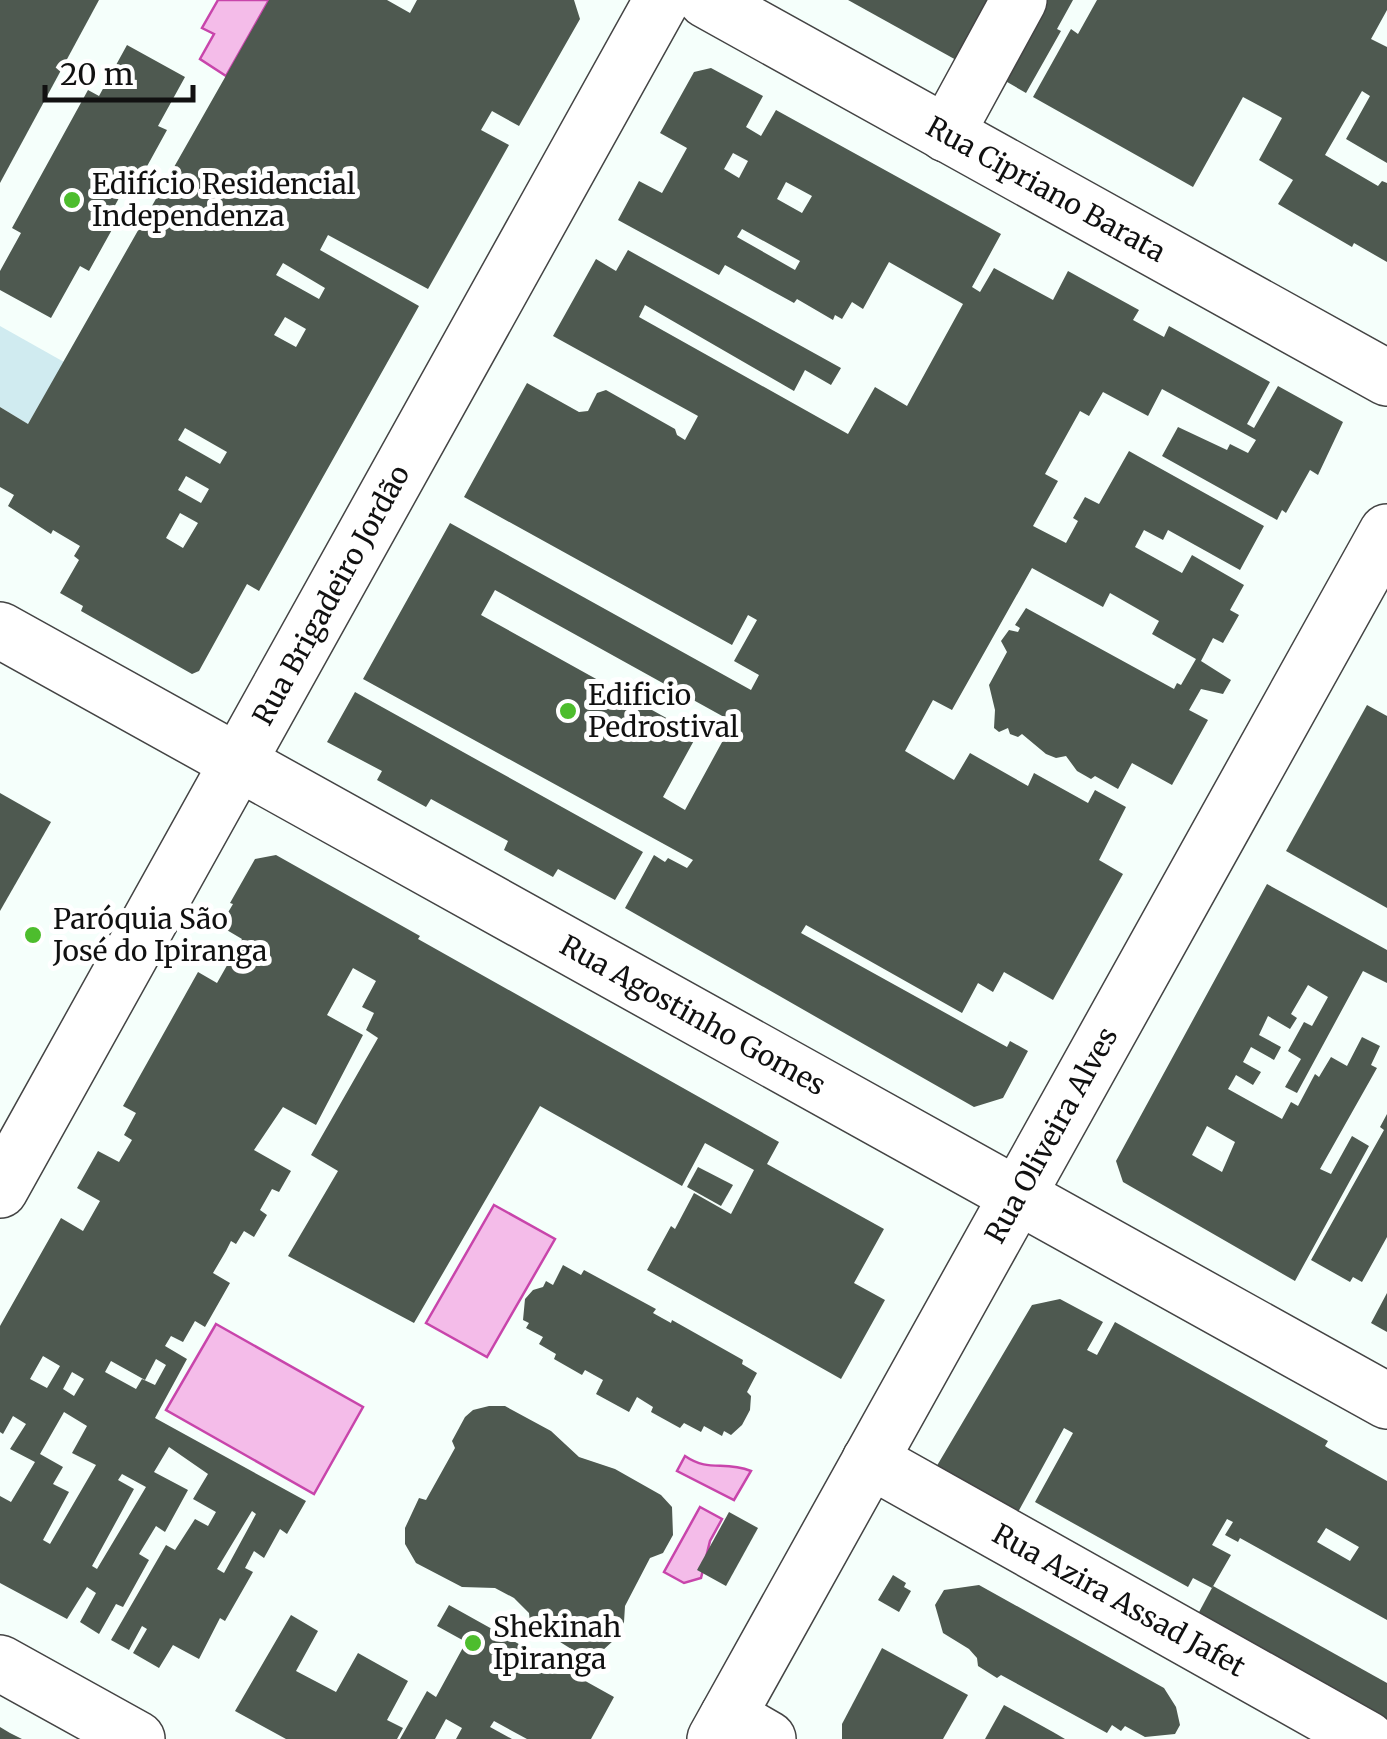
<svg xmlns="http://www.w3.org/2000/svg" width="1387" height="1739" font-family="Merriweather,serif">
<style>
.pitch{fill:#d0ebf0}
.water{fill:#f4bce9;stroke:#c845ab;stroke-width:2.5}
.building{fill:#4e5950;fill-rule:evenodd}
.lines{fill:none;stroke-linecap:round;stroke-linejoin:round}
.minor-casing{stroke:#444;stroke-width:58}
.tertiary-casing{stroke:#444;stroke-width:58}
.minor{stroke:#fff;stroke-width:55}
.tertiary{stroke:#fff;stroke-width:55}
.poi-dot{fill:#4dbd2d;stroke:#fff;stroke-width:4}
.labels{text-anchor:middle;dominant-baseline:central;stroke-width:10;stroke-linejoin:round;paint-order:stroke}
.poi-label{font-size:28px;fill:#111;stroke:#fff;text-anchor:start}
.street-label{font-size:28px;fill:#111;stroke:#fff}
</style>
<rect width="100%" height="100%" fill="#f5fffb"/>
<!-- pitch -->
<polygon class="pitch" points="0,326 64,362 28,424 0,407"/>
<!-- water -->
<g class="water">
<polygon points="218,0 269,0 226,76 200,59 214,34 202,28"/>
<polygon points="494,1205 555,1239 487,1357 426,1323"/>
<polygon points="216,1324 363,1407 314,1494 166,1410"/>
<path d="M685,1456C710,1473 723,1460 751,1471L734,1500L677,1471Z"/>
<polygon points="700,1507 722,1519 710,1541 701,1578 684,1583 664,1572"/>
</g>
<!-- building -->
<g class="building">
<polygon points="0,0 99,0 0,183"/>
<path d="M269,0H387L410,13L417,0H574L580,19L519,126L492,111L481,130L509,145L428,289L328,235L320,250L419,306L259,591L247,584L199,671L192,674L81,611L83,606L60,593L79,560L74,556L80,546L53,530L51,534L8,506L14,495L0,487V407L28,424ZM283,263L325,288L319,299L276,275ZM285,317L306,329L296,347L274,335ZM185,428L227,452L220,464L178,440ZM186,476L209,489L201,503L178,490ZM180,513L198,523L183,548L166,538Z"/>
<polygon points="848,0 1005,0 967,66"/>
<polygon points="1037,0 1073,0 1057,29 1061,31 1026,93 995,75"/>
<polygon points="1097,0 1387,0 1387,10 1371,39 1387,47 1387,163 1346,139 1370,96 1362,91 1325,155 1378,186 1382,181 1387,183 1387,262 1354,243 1352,247 1278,204 1293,180 1259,160 1282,118 1243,97 1193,187 1033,97 1071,29 1078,34"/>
<polygon points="127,45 185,77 158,126 167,130 140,179 132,174 106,222 114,226 89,271 80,266 51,318 0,290 0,271 21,233 12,228 88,90 99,96"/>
<path d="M711,68L763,96L746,127L761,136L776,110L1001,234L972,287L980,292L994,268L1053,300L1068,271L1139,310L1133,320L1164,337L1169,326L1270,382L1247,424L1254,428L1278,386L1343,422L1318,475L1310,470L1286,513L1282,510L1277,520L1162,456L1178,427L1227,450L1230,444L1248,453L1256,440L1162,389L1148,416L1103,392L1089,416L1080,411L1045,474L1058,481L1033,526L1066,543L1078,521L1073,518L1085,497L1099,504L1129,451L1264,526L1240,570L1168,530L1163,540L1144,530L1135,547L1182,573L1192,555L1244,585L1230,610L1239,615L1223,643L1213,638L1201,661L1231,680L1223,694L1201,689L1189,710L1208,720L1172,785L1132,763L1118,789L1095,776L1091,779L1077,771L1066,756L1056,758L1046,754L1022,734L1018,737L1010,734L1008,728L999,732L994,728L995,710L989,685L1007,652L1001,641L1009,630L1018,632L1020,628L1015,625L1026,608L1174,689L1177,683L1181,685L1196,659L1152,634L1159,621L1110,593L1103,607L1032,568L952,710L933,700L905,751L954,780L970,753L1028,786L1034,773L1088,803L1095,790L1126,807L1099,860L1123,874L1053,1000L1004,972L993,992L978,983L962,1013L806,925L801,933L1007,1047L1010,1041L1028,1051L1003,1098L974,1107L625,908L654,855L665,862L668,858L687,868L693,860L363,679L450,523L751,690L759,675L734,661L757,620L748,615L732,645L464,497L527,383L579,412L588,411L597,393L606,390L675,429L677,435L685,440L698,416L553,336L596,259L616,271L628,250L841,368L831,385L805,370L794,391L645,305L639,317L848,434L875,387L907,406L963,304L889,262L863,309L852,302L842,319L835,315L833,320L797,299L794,303L725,265L719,275L618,220L639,181L662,193L687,148L660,133L694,72ZM733,153L748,161L739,178L724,169ZM786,182L812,196L802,213L777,199ZM742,229L800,261L795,270L737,237ZM495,590L733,722L685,810L663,797L697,735L481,615Z"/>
<polygon points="355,692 643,852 615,900 558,869 553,877 504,850 508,841 431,799 426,807 377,780 382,771 327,742"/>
<polygon points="1367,705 1387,716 1387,908 1286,851"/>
<polygon points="0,793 51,822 0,911"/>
<path d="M276,855L420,936L418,939L779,1142L767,1164L884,1229L854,1283L885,1300L841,1379L758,1332L647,1270L671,1226L675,1229L694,1193L731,1214L754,1170L705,1143L682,1186L540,1106L414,1323L288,1256L338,1171L311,1155L378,1038L366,1030L374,1013L362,1007L376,981L353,968L327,1015L363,1035L316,1125L283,1107L254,1150L291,1171L279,1192L272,1189L260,1210L267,1215L254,1237L244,1231L236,1244L231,1241L226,1251L213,1273L230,1283L205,1327L195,1321L183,1342L171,1336L165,1346L187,1359L155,1418L306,1501L287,1534L280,1529L264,1558L254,1551L245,1568L253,1572L225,1621L220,1618L199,1659L173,1645L159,1668L133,1653L147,1629L142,1626L129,1650L111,1640L166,1545L175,1550L195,1519L208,1526L216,1512L193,1499L208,1474L169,1447L154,1472L188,1490L165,1532L156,1526L139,1554L149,1560L123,1607L116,1604L99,1634L80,1622L96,1593L87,1587L67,1619L0,1583V1496L11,1502L35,1462L10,1449L26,1424L13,1416L3,1434L0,1432V1326L61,1218L83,1231L100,1201L77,1188L98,1151L119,1162L132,1140L124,1135L136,1113L123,1106L198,972L217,983L242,939L220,926L233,904L230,903L255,859ZM43,1356L60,1366L47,1388L30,1379ZM156,1359L166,1365L155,1385L142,1379L136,1389L105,1372L111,1361L145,1380ZM72,1372L84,1379L74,1396L63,1389ZM64,1412L87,1426L72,1453L96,1465L50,1544L43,1540L69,1492L53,1484L63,1467L40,1454ZM122,1474L146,1487L97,1569L92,1566L134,1489L118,1480ZM252,1511L256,1514L224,1573L217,1569Z"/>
<path d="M1267,884L1387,950V983L1363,971L1297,1093L1285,1087L1301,1059L1288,1051L1304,1022L1312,1026L1328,997L1308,985L1291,1014L1297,1018L1290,1029L1268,1016L1259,1035L1281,1047L1274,1060L1251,1047L1243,1062L1261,1072L1253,1085L1236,1075L1228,1089L1282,1119L1291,1102L1298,1106L1315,1074L1319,1077L1331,1057L1347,1066L1362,1037L1380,1046L1371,1065L1377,1068L1320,1169L1331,1174L1352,1136L1369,1146L1295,1281L1123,1182L1116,1161ZM1207,1126L1235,1142L1222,1172L1192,1155Z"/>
<polygon points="1387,1114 1387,1237 1362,1282 1353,1277 1350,1282 1311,1260 1384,1130 1380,1127"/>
<polygon points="698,1167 733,1185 721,1206 687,1187"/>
<polygon points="563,1265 581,1275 584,1270 656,1309 653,1313 671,1323 672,1320 743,1360 742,1364 757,1373 747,1392 751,1396 750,1410 742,1425 731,1435 724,1431 722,1436 704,1426 701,1432 684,1423 680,1428 651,1412 653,1407 637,1397 629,1412 596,1394 603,1380 585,1370 582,1375 554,1359 556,1354 539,1344 543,1337 526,1328 529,1323 523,1320 525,1299 533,1290 543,1287 546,1281 553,1285"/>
<polygon points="1387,1293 1387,1332 1371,1323"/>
<path d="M1060,1299L1103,1322L1087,1350L1097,1355L1115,1322L1328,1441L1325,1446L1328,1448L1387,1481V1620L1240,1538L1238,1542L1225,1535L1233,1522L1227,1519L1212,1545L1231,1555L1212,1588L1193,1578L1188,1587L1035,1502L1073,1433L1064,1428L1017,1514L935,1469L1032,1305ZM1326,1528L1359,1547L1350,1561L1317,1542Z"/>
<polygon points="489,1406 505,1406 551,1431 579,1457 615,1469 661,1495 672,1507 673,1535 663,1553 650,1558 625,1606 624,1622 614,1640 602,1651 576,1652 530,1623 529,1613 514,1598 495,1588 462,1587 416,1563 405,1544 405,1528 419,1498 426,1500 455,1448 452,1441 465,1417 473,1410"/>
<polygon points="729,1512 758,1528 726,1586 697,1570"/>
<polygon points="893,1575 906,1583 904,1587 911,1591 899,1612 878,1600"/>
<polygon points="979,1585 1164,1688 1176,1707 1180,1725 1175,1734 1145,1737 1125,1726 1121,1731 1112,1725 1107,1733 1001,1675 997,1678 978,1666 977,1658 969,1649 943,1633 935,1605 944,1590"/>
<polygon points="1213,1586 1387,1683 1387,1720 1198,1614"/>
<polygon points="449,1605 614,1697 591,1739 527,1739 494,1721 490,1727 512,1739 456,1739 462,1728 446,1719 435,1739 400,1739 427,1691 436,1697 466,1642 437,1626"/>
<polygon points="291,1615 318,1631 296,1671 336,1692 358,1653 408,1681 387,1720 403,1728 397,1739 286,1739 235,1711"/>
<polygon points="882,1648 968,1695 943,1739 842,1739 842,1724"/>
<polygon points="1004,1705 1053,1732 1065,1739 985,1739"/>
<polygon points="0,1727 10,1733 22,1739 0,1739"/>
</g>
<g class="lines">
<!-- minor casing -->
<g class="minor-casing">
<g id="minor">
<polyline points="706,0 1387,378"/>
<polyline points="946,134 1019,0"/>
<polyline points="0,1190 662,0"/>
<polyline points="870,1460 1367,1739"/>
<polyline points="728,1716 768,1739"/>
<polyline points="715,1739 1387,532"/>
</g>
</g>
<!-- tertiary casing -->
<g class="tertiary-casing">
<g id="tertiary">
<polyline points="0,630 1387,1401"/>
<polyline points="0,1663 137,1739"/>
</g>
</g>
<!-- minor -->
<use href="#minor" class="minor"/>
<!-- tertiary -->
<use href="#tertiary" class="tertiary"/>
</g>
<!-- markers -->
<g class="poi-dot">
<circle cx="72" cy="200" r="10"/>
<circle cx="568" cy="711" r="10"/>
<circle cx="33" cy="935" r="10"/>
<circle cx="473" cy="1643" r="10"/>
</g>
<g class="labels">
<!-- poi labels -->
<g class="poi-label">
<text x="92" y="184">Edifício Residencial<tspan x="92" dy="32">Independenza</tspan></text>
<text x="588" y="695">Edificio<tspan x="588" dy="32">Pedrostival</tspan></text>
<text x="53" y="919">Paróquia São<tspan x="53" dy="32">José do Ipiranga</tspan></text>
<text x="493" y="1627">Shekinah<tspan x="493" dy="32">Ipiranga</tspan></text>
</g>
<!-- street labels -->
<g class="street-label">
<text transform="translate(1046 189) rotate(29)">Rua Cipriano Barata</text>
<text transform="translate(331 595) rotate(-61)">Rua Brigadeiro Jordão</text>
<text transform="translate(693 1015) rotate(29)">Rua Agostinho Gomes</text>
<text transform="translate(1051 1135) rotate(-61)">Rua Oliveira Alves</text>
<text transform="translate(1119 1600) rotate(29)">Rua Azira Assad Jafet</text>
</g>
</g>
<!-- scale -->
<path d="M45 85v15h148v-15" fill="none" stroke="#111111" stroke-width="5"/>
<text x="60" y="85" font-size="30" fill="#111111" stroke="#ffffff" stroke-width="8" paint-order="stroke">20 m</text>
</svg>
